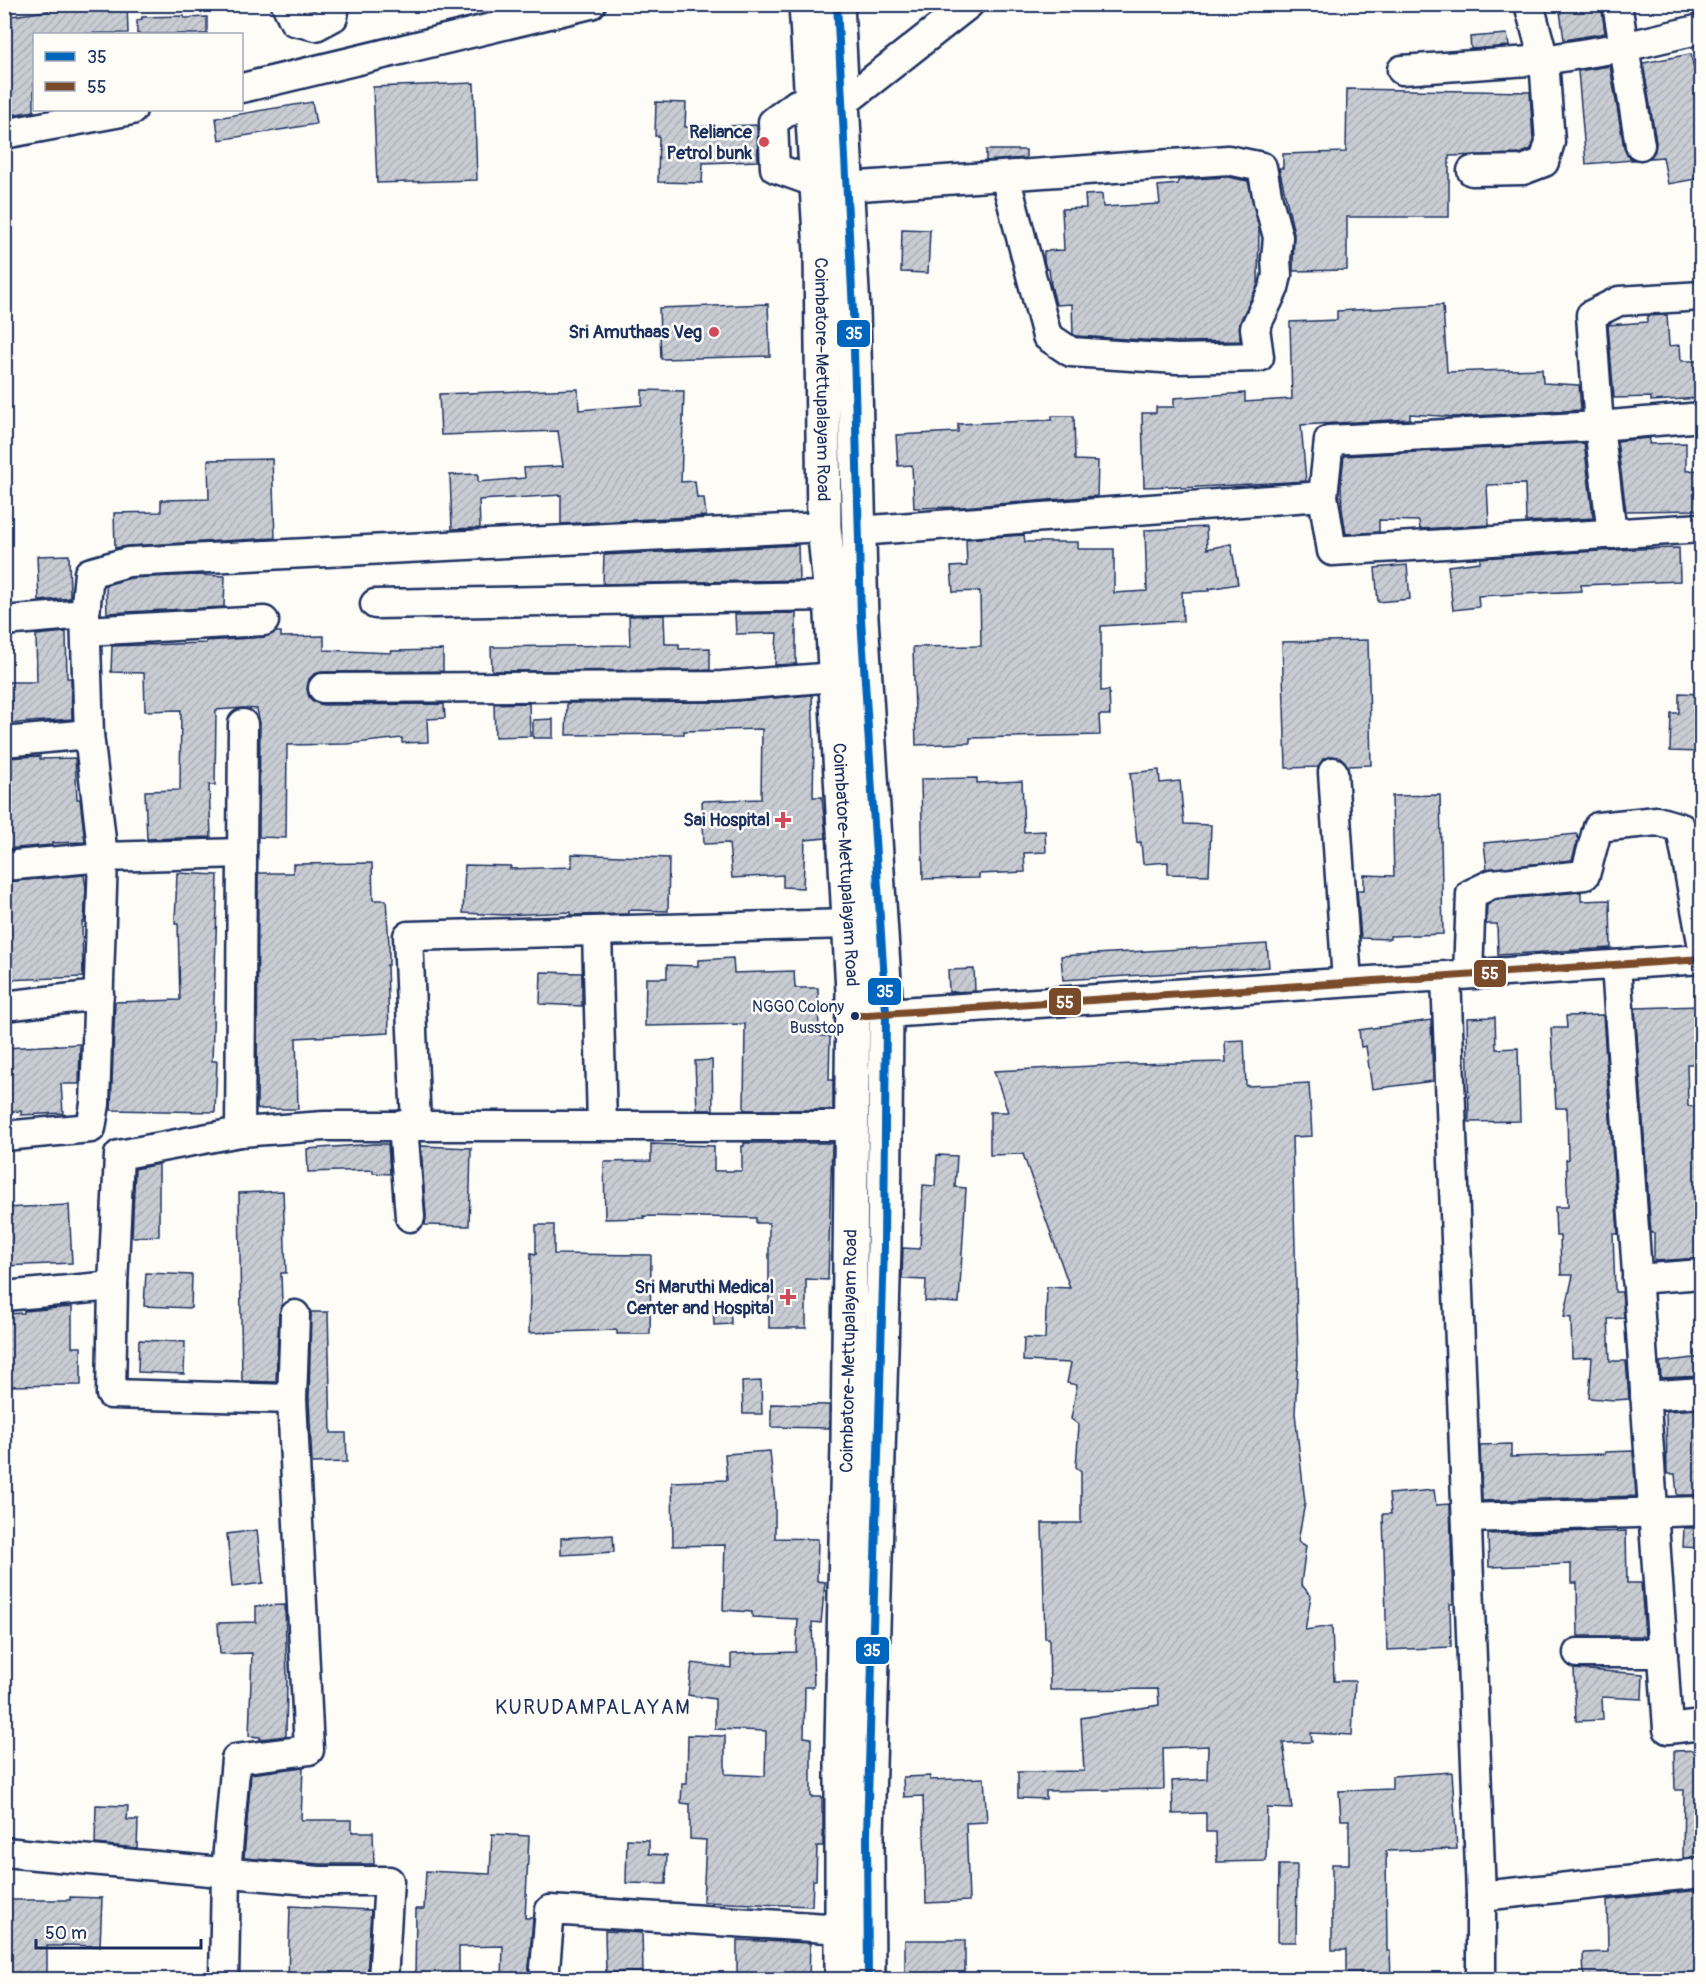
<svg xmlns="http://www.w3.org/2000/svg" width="1706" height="1984" font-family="Pangolin,sans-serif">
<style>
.building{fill:url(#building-hatch);stroke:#1b2f5e;stroke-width:1.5}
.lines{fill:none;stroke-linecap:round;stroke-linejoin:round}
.minor-casing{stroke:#1b2f5e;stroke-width:33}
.highway-casing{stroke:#1b2f5e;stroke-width:38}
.minor{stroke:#fdfcf7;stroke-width:28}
.highway{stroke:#fdfcf7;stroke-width:33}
.bus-1-casing{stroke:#fdfcf7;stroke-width:12}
.bus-2-casing{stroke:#fdfcf7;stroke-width:12}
.bus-1{stroke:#0065bd;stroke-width:8}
.bus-2{stroke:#7a4b2a;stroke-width:8}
.poi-dot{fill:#d1495b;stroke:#fdfcf7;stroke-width:2}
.bus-dot{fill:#1b2f5e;stroke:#fdfcf7;stroke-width:2}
.labels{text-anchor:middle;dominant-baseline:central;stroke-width:5;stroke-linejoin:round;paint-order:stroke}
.bus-label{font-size:16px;fill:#1b2f5e;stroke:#fdfcf7;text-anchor:end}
.poi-label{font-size:18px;font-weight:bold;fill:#1b2f5e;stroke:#fdfcf7;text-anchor:end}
.street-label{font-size:18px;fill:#1b2f5e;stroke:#fdfcf7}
.neighbourhood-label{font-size:20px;letter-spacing:1.5px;fill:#1b2f5e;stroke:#fdfcf7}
.line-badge{stroke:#fdfcf7;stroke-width:2}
.badge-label{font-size:16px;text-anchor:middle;font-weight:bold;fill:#fff}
</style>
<defs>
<pattern id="building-hatch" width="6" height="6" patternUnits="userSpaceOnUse" patternTransform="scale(1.5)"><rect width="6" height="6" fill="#c9ccd3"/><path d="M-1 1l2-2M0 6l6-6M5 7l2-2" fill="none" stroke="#acb0b8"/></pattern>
</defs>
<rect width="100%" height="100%" fill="#fdfcf7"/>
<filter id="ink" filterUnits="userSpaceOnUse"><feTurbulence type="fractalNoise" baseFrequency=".0167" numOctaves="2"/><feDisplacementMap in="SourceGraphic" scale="12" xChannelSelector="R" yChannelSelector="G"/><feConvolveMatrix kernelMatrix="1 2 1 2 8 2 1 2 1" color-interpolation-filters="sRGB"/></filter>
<g filter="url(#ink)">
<!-- building -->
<g class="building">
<polygon points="47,4 127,4 128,33 34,34 34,111 4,116 4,17 48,11"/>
<polygon points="1559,4 1601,4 1605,33 1564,40"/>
<polygon points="184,16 184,18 207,17 207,34 137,34 137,20 142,19 142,17"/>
<polygon points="1507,34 1509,46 1471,49 1470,37"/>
<polygon points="1691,54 1701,107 1701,178 1668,184 1663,157 1649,158 1655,151 1656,142 1643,63"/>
<polygon points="1610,66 1624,148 1627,155 1633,160 1586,164 1578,71"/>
<polygon points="474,83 477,180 377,183 373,87"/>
<polygon points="1347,89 1530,92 1533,140 1531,149 1520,154 1449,156 1449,217 1347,217 1347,270 1293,271 1294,233 1279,168 1283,168 1283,154 1346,152"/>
<polygon points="312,102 316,124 219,140 216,118"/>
<polygon points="656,102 686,103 685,127 757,125 758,161 703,163 702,183 658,182 659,136 655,136"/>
<polygon points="986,150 1026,150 1026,158 986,161"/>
<polygon points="1227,177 1248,181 1259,228 1258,284 1240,322 1240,341 1177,342 1076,336 1073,334 1072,304 1056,305 1051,285 1049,269 1046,269 1044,260 1044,251 1064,250 1062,209 1086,208 1085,195 1102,194 1103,207 1160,204 1158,186 1178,184 1178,180"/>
<polygon points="902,229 930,230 928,273 901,272"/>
<polygon points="768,304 770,356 661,359 659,308"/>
<polygon points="1443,305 1447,372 1542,369 1543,383 1579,385 1581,410 1456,417 1410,414 1410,419 1301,425 1306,481 1181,488 1180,486 1144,487 1142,413 1156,413 1156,407 1174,407 1174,398 1245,393 1245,402 1292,399 1290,322 1337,320 1337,311"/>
<polygon points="1667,315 1669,346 1680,345 1681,361 1701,361 1701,398 1651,401 1651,397 1614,398 1608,325 1647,322 1647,316"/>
<polygon points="578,389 579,410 642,405 642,390 684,391 681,482 695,481 697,498 704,498 706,516 561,524 561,495 479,500 480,528 452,529 450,475 478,474 478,482 525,478 524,468 563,466 558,431 441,435 439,394"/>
<polygon points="1052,416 1074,416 1075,460 1098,461 1097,496 962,507 914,508 912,465 898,466 896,435 958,432 958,424 1052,420"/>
<polygon points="1650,438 1649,444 1686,443 1686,471 1701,470 1701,510 1626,511 1617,441"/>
<polygon points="1584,443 1593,518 1526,522 1525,484 1487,485 1489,525 1420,529 1419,521 1379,520 1379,532 1346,534 1342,509 1341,483 1344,456"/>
<polygon points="272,459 275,538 127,546 115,548 114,513 161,512 161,500 209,499 208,460"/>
<polygon points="1206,527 1207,549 1231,544 1238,584 1209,589 1209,591 1182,592 1183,621 1101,626 1101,691 1109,690 1110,715 1099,715 1100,735 970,738 970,743 916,745 913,647 981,646 980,591 953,592 951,567 967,566 966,539 1024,535 1025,542 1078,542 1078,549 1114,549 1114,593 1147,591 1145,530"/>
<polygon points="798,545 799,580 603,584 604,555"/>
<polygon points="1679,548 1680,581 1581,585 1582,591 1478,596 1479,607 1453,610 1448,566 1480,562 1480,558 1636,549"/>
<polygon points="69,555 70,598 39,601 37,556"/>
<polygon points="1407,565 1410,599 1378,602 1375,568"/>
<polygon points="195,575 225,576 224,607 107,613 106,585 131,578"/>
<polygon points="796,613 796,664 775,665 777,633 736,634 735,614"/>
<polygon points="664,615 665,644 679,644 679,649 710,648 710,670 492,671 491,647 630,645 629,616"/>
<polygon points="66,632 67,678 71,678 72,719 4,724 4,682 37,682 36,635"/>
<polygon points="275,632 281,632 281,637 324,636 324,650 391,653 391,651 443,650 443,671 322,672 314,674 309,679 307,689 309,697 314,702 323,705 444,704 445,718 427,719 428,742 402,743 402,738 347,744 287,745 286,838 259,837 260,724 257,709 243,708 216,710 215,785 209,785 211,837 147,839 145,791 180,790 181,710 145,711 144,673 111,672 112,646 206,643 206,641 265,637"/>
<polygon points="1368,640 1371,765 1348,766 1341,758 1332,756 1323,759 1318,767 1286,768 1282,642"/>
<polygon points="1679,693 1701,694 1701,752 1670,751 1671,713 1679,713"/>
<polygon points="812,695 814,744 813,797 822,797 826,838 805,840 803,888 783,887 783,875 732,878 729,843 704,844 702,801 761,799 762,729 684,731 684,734 566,735 567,703 722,702"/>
<polygon points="529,703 530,736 495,737 494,704"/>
<polygon points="553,719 553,738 533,738 533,720"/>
<polygon points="40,756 40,759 75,758 77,799 80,799 85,842 52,843 52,845 4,849 4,806 7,806 5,758"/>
<polygon points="1159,770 1160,783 1180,781 1184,824 1211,825 1209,875 1168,874 1168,862 1143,864 1141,842 1137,843 1130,773"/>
<polygon points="977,778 977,783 1022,781 1024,832 1045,831 1046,852 1024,853 1025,872 979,874 979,878 923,879 921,779"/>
<polygon points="1440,795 1443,934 1390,936 1390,939 1361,938 1357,890 1364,890 1364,875 1394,876 1392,796"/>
<polygon points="1577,834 1578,839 1572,860 1487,869 1484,843"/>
<polygon points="572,854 669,858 668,911 628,910 628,914 571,915 571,912 504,915 463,913 465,865 511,866 510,869 572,867"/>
<polygon points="372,863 373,900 386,900 389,944 389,965 387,965 389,1033 296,1038 298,1109 257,1109 258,873 293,873 293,864"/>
<polygon points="177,873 218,875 212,1061 217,1061 215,1112 111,1110 115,1002 180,1000 178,924 175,924"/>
<polygon points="84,875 86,888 84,922 82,922 83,977 4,980 4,882"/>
<polygon points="1581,892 1581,901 1610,900 1611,948 1498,955 1497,924 1486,924 1487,905 1496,900"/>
<polygon points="1267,944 1269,967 1063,980 1061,956"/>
<polygon points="733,958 734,973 794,971 795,988 818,988 819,1036 830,1036 829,1080 833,1080 833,1110 744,1110 745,1024 645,1026 646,978 667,978 667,965 698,966 698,960"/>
<polygon points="974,969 975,991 949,992 948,970"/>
<polygon points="541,972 582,973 582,1006 540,1004"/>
<polygon points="1700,1006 1700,1064 1687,1064 1688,1106 1696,1107 1696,1118 1701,1117 1701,1258 1654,1261 1654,1233 1651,1233 1635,1008"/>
<polygon points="1603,1015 1618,1234 1613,1234 1615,1292 1622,1292 1624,1318 1608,1319 1610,1361 1626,1361 1629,1399 1615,1400 1589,1398 1592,1357 1572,1358 1571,1318 1564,1317 1573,1275 1561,1275 1560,1236 1556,1236 1555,1207 1568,1207 1566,1160 1568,1159 1567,1108 1556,1108 1551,1028 1567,1028 1566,1016"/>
<polygon points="1495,1017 1496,1049 1518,1048 1520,1121 1469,1122 1467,1018"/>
<polygon points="1431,1020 1433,1081 1372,1089 1366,1046 1361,1047 1359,1030"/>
<polygon points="1244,1040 1246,1086 1309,1083 1312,1136 1292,1137 1298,1359 1295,1413 1305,1503 1298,1541 1306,1546 1301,1584 1311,1596 1305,1630 1332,1626 1334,1681 1355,1681 1352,1735 1311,1733 1312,1742 1283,1743 1292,1809 1267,1808 1266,1861 1217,1862 1216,1832 1206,1832 1206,1813 1173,1814 1172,1781 1207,1779 1208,1746 1163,1748 1164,1789 1046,1791 1046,1799 1018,1798 1018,1772 1084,1771 1081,1718 1159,1705 1158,1689 1050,1690 1049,1638 1045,1638 1042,1523 1081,1523 1081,1471 1076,1467 1079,1425 1071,1419 1077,1385 1067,1383 1071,1363 1023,1361 1024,1338 1045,1339 1047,1287 1070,1288 1023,1154 990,1155 990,1112 1008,1112 994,1071 1133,1064 1226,1062 1225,1041"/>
<polygon points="80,1044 79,1084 61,1084 63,1113 21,1115 21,1111 4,1112 4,1048"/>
<polygon points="712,1060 713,1110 697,1110 695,1061"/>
<polygon points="744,1143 832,1143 828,1280 806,1279 806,1328 769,1328 769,1223 756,1223 756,1218 643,1216 644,1218 605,1219 604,1162 651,1161 651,1144 714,1146 714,1171 742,1171 742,1146 744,1146"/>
<polygon points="374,1144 388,1144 390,1174 373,1173 373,1170 308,1172 307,1149"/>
<polygon points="421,1146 471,1148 469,1226 425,1225 426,1216"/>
<polygon points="937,1155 957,1156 955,1187 966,1188 959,1303 925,1301 926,1280 902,1279 903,1248 920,1249 923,1185 935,1186"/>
<polygon points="159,1164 159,1236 132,1237 135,1169"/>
<polygon points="283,1191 286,1273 281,1273 282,1305 279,1314 276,1382 242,1381 239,1193"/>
<polygon points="69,1205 72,1263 4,1266 4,1208"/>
<polygon points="536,1225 554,1225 554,1254 651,1255 650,1334 617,1334 617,1330 529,1333 531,1253 536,1254"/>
<polygon points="146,1273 192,1275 191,1308 144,1306"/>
<polygon points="713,1304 730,1304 731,1324 714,1325"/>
<polygon points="72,1307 72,1347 81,1347 81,1385 4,1386 4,1314 24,1313 24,1311"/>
<polygon points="311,1312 328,1312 331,1433 346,1433 347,1462 312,1463 309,1399"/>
<polygon points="139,1340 185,1342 184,1374 138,1372"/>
<polygon points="1701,1357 1701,1376 1661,1378 1660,1362"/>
<polygon points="761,1381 762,1414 743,1414 742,1382"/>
<polygon points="771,1404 829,1405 829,1428 771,1427"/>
<polygon points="1701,1409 1701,1495 1677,1495 1675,1474 1667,1474 1666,1411"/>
<polygon points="1511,1444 1511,1457 1605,1454 1605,1452 1633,1451 1636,1496 1482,1501 1480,1445"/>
<polygon points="770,1451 775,1503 775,1538 818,1539 817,1581 825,1582 821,1623 812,1622 814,1687 805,1687 804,1737 811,1738 811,1797 822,1797 822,1813 823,1813 823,1846 817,1846 816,1880 813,1880 812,1906 703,1902 706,1840 690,1839 690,1804 681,1803 682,1784 687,1784 688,1735 725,1736 725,1774 765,1776 766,1731 715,1729 715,1699 688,1695 692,1663 731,1668 731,1654 796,1652 798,1619 752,1617 752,1612 723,1610 725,1545 673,1546 672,1482 727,1480 725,1454"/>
<polygon points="1434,1490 1436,1505 1450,1504 1453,1604 1450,1604 1451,1647 1387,1650 1383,1514 1391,1514 1389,1494"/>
<polygon points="1684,1528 1701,1528 1701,1548 1683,1547"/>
<polygon points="257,1530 263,1583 232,1587 227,1534"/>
<polygon points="1595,1531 1595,1532 1626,1531 1627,1583 1641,1583 1645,1636 1578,1636 1577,1583 1571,1583 1571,1564 1489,1567 1488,1534"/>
<polygon points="613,1535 614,1552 561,1555 561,1538"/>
<polygon points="285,1605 287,1680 286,1736 260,1739 260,1737 249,1736 252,1653 220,1654 218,1623 256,1622 256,1606"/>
<polygon points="1574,1669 1643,1674 1642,1699 1602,1697 1603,1720 1576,1721"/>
<polygon points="1701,1750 1701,1857 1683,1858 1684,1790 1675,1790 1674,1751"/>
<polygon points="303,1767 301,1820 352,1820 352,1832 373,1832 374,1864 320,1864 244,1858 251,1774"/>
<polygon points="1452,1772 1457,1849 1386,1851 1387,1951 1390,1951 1391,1980 1361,1980 1361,1972 1346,1972 1346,1950 1332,1950 1332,1864 1349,1864 1349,1820 1341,1820 1339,1791 1392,1789 1392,1776"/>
<polygon points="930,1776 930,1780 984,1778 987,1822 966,1823 969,1901 926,1903 923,1796 904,1797 903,1777"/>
<polygon points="96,1805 128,1806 127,1820 138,1820 137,1848 95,1844"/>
<polygon points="492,1834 529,1836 525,1918 533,1918 528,1980 502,1980 503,1946 459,1947 459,1980 415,1980 416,1909 424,1909 426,1871 490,1874"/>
<polygon points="627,1839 649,1840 649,1854 667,1855 666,1884 626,1883"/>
<polygon points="1279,1865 1297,1865 1296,1942 1278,1942"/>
<polygon points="1701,1890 1701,1980 1584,1980 1583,1953 1608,1952 1607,1900"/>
<polygon points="70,1897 102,1898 100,1946 62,1945 62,1946 47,1946 47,1980 7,1980 8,1927 4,1927 4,1900 70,1900"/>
<polygon points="290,1906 371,1910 367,1980 288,1980"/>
<polygon points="605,1931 642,1933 643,1972 606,1972"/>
<polygon points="737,1940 810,1943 809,1980 737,1980"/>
<rect x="905" y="1940" width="60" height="40"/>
</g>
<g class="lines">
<!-- minor casing -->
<g class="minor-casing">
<g id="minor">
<polyline points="286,4 294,21 316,26 333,17 335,4"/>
<polyline points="1529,4 1544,60 1624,47 1701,29"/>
<polyline points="1617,4 1640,145"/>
<polyline points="1402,70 1544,60 1550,142 1544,162 1523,170 1472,171"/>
<polyline points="242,88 591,4"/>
<polyline points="812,100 797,104 773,122 775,168 817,183"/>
<polyline points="842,104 969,4"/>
<polyline points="4,134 132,110"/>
<polyline points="846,187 1228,160 1262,167 1268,200 1278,237 1276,259 1277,275 1274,288 1255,328 1259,357 1177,359 1071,352 1047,336 1005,176"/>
<polyline points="1702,417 1599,426 1329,440 1323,496 1332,551 1702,528"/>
<polyline points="858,531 1323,496"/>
<polyline points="1612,534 1599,426 1591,315 1619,301 1702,296"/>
<polyline points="375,604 831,596"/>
<polyline points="4,621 85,614"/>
<polyline points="86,631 264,621"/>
<polyline points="323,688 722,686 835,677"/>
<polyline points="4,742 89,734"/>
<polyline points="1333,772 1347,982"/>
<polyline points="4,866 103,857 242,853"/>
<polyline points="597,931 602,1125"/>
<polyline points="1616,965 1668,1729 1702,1725"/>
<polyline points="1468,974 1471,894 1492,884 1585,875 1598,827 1657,821 1681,828 1702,942"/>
<polyline points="1446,976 1481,1896 1481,1980"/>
<polyline points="4,1006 99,995"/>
<polyline points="886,1013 1702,959"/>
<polyline points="403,1125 410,1217"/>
<polyline points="416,1125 408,936 849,924"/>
<polyline points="240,1132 243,724"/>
<polyline points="4,1136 91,1128 95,1104 103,857 89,734 85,614 89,573 128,562 824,527"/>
<polyline points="1637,1279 1702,1274"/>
<polyline points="113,1286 111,1394 292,1399"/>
<polyline points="4,1296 113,1286 119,1155 240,1132 324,1126 852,1126"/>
<polyline points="1645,1396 1702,1392"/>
<polyline points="1467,1518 1702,1511"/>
<polyline points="1578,1653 1663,1653"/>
<polyline points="4,1852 319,1881 389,1881 383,1980"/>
<polyline points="1481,1896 1702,1873"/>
<polyline points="224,1980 226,1873 236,1759 309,1750 292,1399 295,1315"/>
<polyline points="544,1980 550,1910 842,1929"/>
</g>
</g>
<!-- highway casing -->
<g class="highway-casing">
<g id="highway">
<path id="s1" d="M806,4L821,252L824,527L831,596L853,991L848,1443L842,1743V1980"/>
<polyline points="837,4 853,311 861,618 886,1013 884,1247 867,1835 868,1980"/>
</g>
</g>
<!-- minor -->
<use href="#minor" class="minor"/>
<!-- highway -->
<use href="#highway" class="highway"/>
<!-- bus-1 casing -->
<g class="bus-1-casing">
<polyline id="bus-1" points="837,4 853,311 861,618 886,1013 884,1247 867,1835 868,1980"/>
</g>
<!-- bus-2 casing -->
<g class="bus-2-casing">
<polyline id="bus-2" points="853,1016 1702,959"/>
</g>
<!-- bus-1 -->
<use href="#bus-1" class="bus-1"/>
<!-- bus-2 -->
<use href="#bus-2" class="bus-2"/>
</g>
</g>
<!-- markers -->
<g class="poi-dot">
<circle cx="764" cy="142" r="6"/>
<circle cx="714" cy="332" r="6"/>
<path d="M780 811h6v6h6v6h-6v6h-6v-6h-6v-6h6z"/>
<path d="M785 1288h6v6h6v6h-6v6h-6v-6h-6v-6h6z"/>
</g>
<circle class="bus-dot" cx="855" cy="1016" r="5"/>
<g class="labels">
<!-- bus labels -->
<g class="bus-label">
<text x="844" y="1007">NGGO Colony<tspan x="844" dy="21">Busstop</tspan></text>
</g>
<!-- poi labels -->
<g class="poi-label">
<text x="752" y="132">Reliance<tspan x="752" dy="21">Petrol bunk</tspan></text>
<text x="702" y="332">Sri Amuthaas Veg</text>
<text x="770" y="820">Sai Hospital</text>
<text x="774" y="1287">Sri Maruthi Medical<tspan x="774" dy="21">Center and Hospital</tspan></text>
</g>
<!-- street labels -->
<g class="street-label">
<text stroke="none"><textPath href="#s1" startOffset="376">Coimbatore-Mettupalayam Road</textPath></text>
<text stroke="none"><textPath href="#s1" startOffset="862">Coimbatore-Mettupalayam Road</textPath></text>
<text transform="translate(849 1351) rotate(-89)">Coimbatore-Mettupalayam Road</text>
</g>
<!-- neighbourhood labels -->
<g class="neighbourhood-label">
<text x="593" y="1707">KURUDAMPALAYAM</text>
</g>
</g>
<g class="line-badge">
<rect x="836" y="319" width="35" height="29" rx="6" fill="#0065bd"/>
<rect x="1473" y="959" width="34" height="29" rx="6" fill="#7a4b2a"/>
<rect x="867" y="977" width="35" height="29" rx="6" fill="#0065bd"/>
<rect x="1048" y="987" width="34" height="29" rx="6" fill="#7a4b2a"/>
<rect x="855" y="1636" width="35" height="29" rx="6" fill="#0065bd"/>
</g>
<g class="badge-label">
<text x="854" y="339">35</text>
<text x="1490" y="979">55</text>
<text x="885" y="997">35</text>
<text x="1065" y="1008">55</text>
<text x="872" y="1656">35</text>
</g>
<!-- margin -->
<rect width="1706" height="1984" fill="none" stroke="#fdfcf7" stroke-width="24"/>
<rect x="12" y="12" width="1682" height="1960" fill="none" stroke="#1b2f5e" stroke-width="2" filter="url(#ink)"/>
<!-- legend -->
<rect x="33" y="33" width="210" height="78" fill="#fdfcf7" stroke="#a3aaba" stroke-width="1.5"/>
<rect x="45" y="52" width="30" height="9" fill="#0065bd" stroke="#a3aaba" stroke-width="1.5"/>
<text x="87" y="63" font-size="18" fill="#1b2f5e">35</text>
<rect x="45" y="82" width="30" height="9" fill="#7a4b2a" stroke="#a3aaba" stroke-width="1.5"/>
<text x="87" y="93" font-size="18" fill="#1b2f5e">55</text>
<!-- scale -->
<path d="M36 1939v9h165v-9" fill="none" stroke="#1b2f5e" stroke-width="3"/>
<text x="45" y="1939" font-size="18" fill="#1b2f5e" stroke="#fdfcf7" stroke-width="4.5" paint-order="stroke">50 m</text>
</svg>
